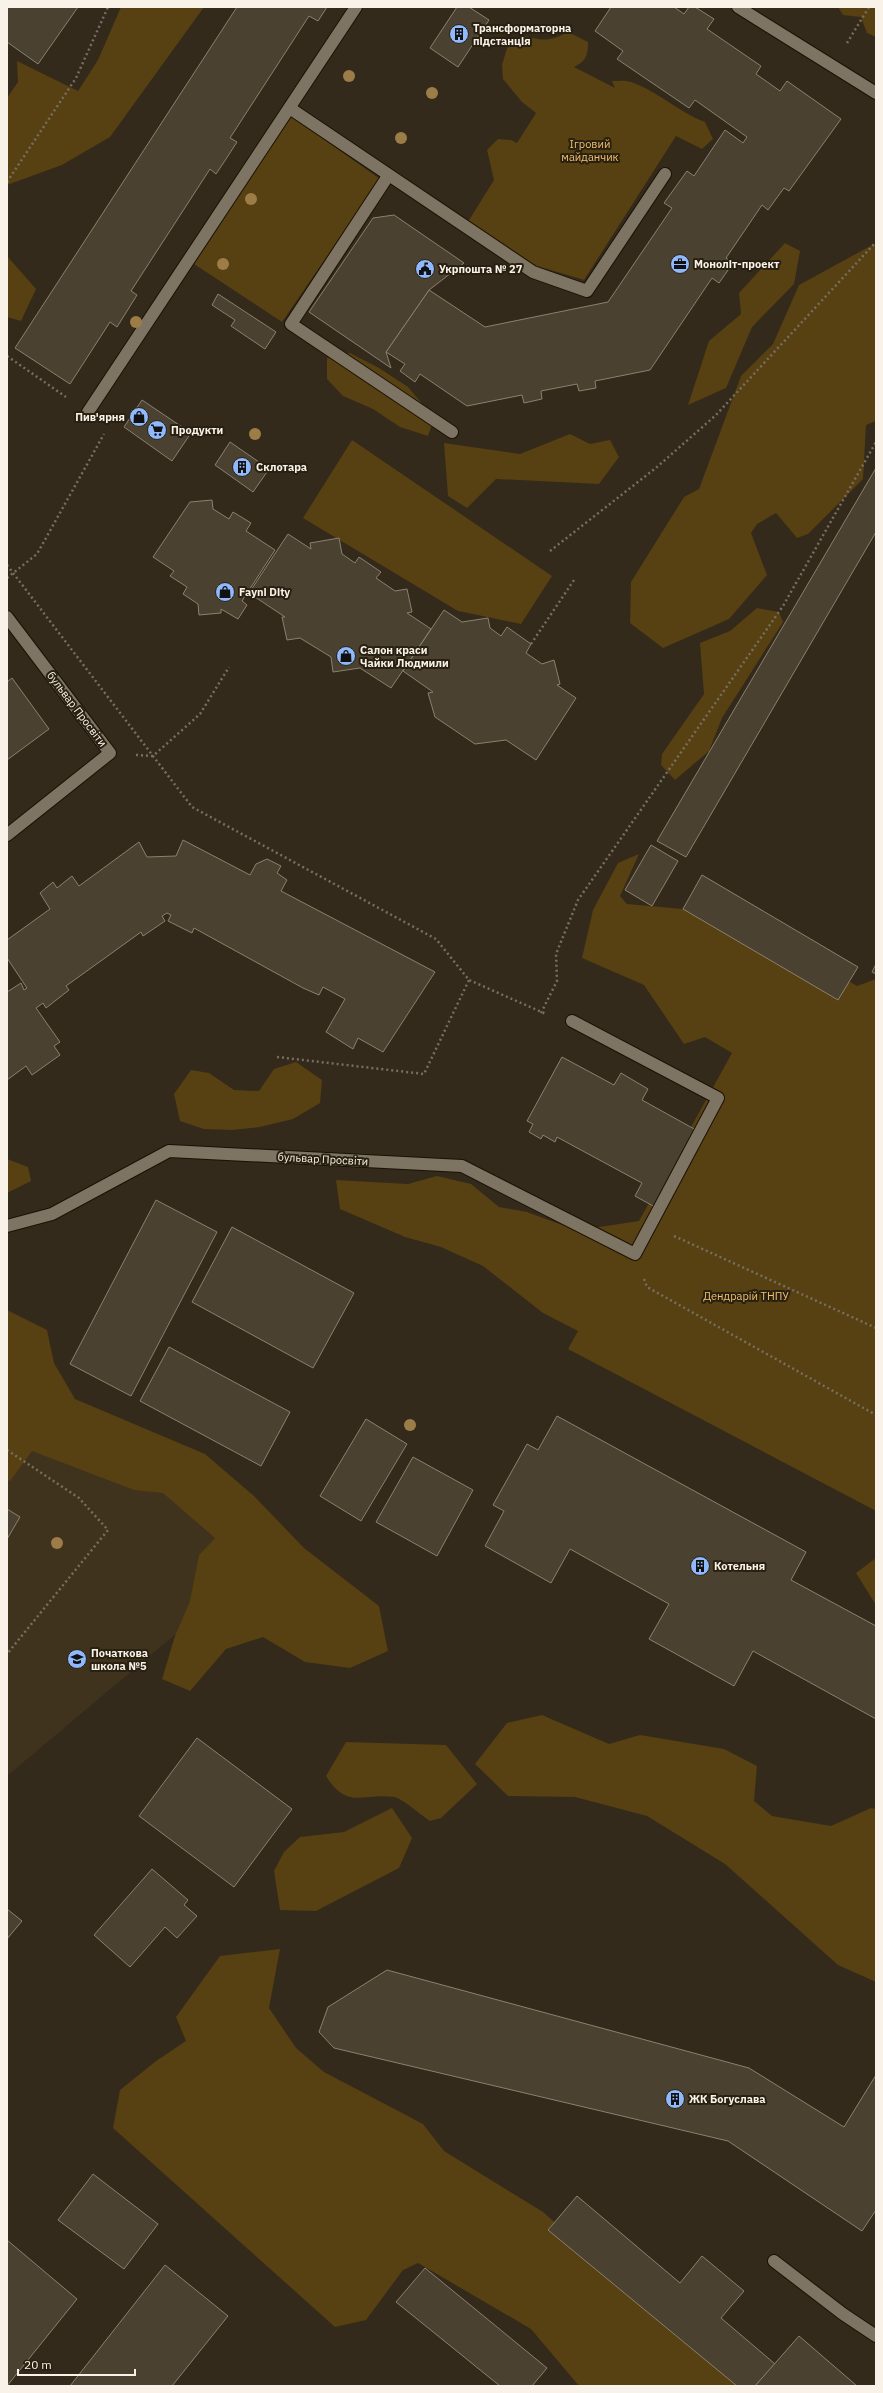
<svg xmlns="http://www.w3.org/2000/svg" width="883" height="2393" font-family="'IBM Plex Sans',sans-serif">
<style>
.built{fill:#3f331e}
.green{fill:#574011}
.building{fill:#4b4131;stroke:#8b816f}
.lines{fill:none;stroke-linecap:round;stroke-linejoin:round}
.minor-casing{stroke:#1a1205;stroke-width:14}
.path{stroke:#776f61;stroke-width:2.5;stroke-dasharray:2 3;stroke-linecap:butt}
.minor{stroke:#7e7463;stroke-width:12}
.tree{fill:#9c7d48}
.labels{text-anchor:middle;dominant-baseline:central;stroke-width:4;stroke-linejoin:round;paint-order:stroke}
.poi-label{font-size:11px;font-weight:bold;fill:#f8f2e8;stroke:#292011;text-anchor:start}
.park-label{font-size:11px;fill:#f1c16d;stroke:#292011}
.street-label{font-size:11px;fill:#f8f2e8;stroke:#292011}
</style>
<rect width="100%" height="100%" fill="#332a1b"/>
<!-- built -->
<polygon class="built" points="7,1387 285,1542 7,1776"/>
<!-- green -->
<g class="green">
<polygon points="121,7 204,7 110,137 62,165 7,185 7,98 18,82 17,61 78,91 98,60"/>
<polygon points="838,7 876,7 876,37 867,33 861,17 843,15"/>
<path d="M568,32L588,42C588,56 586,61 574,67L615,88L612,81C618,81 625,80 631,82C658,91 678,112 705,122L713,139L702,149L676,136L584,280L537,266L466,225L494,180L487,150L498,139L511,140L517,143L536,113L522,102L503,79L502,65L507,48L522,35C542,41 549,42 568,32Z"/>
<polygon points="291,116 380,179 282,322 194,264"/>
<polygon points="785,243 800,251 794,284 752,327 726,388 688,405 709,341 741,314 739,293"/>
<polygon points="874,244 876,245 876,421 866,425 863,479 808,534 797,538 776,513 757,524 751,533 767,575 729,619 663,648 630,623 631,582 684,497 699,489 741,376 773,344 799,285"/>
<polygon points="7,256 36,289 21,321 7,317"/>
<polygon points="350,353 379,368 408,387 434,418 428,436 400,427 373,409 343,396 327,379 327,358"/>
<polygon points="570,434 590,444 610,440 619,457 599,484 496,479 467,508 448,496 444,443 520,454"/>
<polygon points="352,440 552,576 521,624 458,611 303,518"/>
<polygon points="757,608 779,612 783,622 722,718 709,751 675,780 661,765 662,754 704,694 700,643 730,631"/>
<polygon points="639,854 620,896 627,904 683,909 770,935 857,986 876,979 876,1511 568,1349 578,1331 543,1313 483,1266 441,1247 405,1237 340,1209 336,1180 408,1184 437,1176 471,1184 499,1207 527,1212 565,1226 586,1229 639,1221 732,1053 705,1037 684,1044 644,985 582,958 593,910 618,863"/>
<polygon points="296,1062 322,1080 320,1103 293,1119 260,1127 232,1130 204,1129 180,1121 174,1094 191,1070 209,1073 234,1090 259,1091 274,1069"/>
<polygon points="7,1159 28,1167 31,1181 7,1193"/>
<polygon points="7,1310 47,1330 54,1363 75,1399 205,1454 254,1496 304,1548 379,1606 388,1651 350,1668 305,1662 263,1637 226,1649 190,1691 162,1679 175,1636 190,1601 199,1555 215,1538 163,1493 134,1490 32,1451 10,1481 7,1480"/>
<polygon points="876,1558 876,1605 856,1573"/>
<polygon points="542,1715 609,1744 640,1735 724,1749 757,1766 754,1801 772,1816 831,1826 871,1808 876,1809 876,1982 838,1965 725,1864 647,1816 575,1797 508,1796 475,1764 507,1723"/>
<path d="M346,1742L446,1745L477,1784L441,1818L430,1821C422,1816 402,1798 394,1797C363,1793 347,1810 326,1776Z"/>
<polygon points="392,1808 412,1838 399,1868 316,1911 280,1910 274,1871 284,1852 300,1837 344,1832"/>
<polygon points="280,1949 269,2008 296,2048 324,2072 423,2124 444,2151 543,2212 739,2386 579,2386 531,2329 418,2263 403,2270 366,2320 335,2327 113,2128 120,2090 156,2061 186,2041 176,2017 220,1956"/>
</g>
<!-- building -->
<g class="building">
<polygon points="7,7 78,7 38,64 7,42"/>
<polygon points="237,7 327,7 318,21 309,16 230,138 237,142 226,159 216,174 210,169 131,291 137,295 117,327 110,322 70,384 15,348"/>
<polygon points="457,7 469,7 489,20 458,67 430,48"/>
<polygon points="611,7 674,7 684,14 689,7 695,7 714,19 707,29 761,66 756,74 780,91 787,81 841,119 789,191 784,188 768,210 762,205 726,258 733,263 719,283 712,278 650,370 595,381 596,388 579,391 577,384 541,391 542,399 524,403 522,395 467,406 420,374 415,382 400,371 405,364 386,352 429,290 485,327 608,302 672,208 664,203 687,171 694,176 725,130 743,143 747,137 695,100 689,108 617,59 623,51 595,31"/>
<polygon points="394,215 464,263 429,290 386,352 391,368 309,312 373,218"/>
<polygon points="218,294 276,332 265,349 231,326 235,320 212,305"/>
<polygon points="142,400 191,433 172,461 124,427"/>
<polygon points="230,442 269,469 253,492 215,465"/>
<polygon points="876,468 876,532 686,857 657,841"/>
<polygon points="212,500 213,509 229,519 233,512 251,523 246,531 275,550 242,601 247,605 238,619 221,609 221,613 199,615 198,604 183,594 187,587 170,576 174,571 153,557 190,502"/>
<polygon points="288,534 311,549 310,543 339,538 342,554 355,563 359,557 381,572 376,578 395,591 407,589 412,612 407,613 431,629 391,688 360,668 333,672 331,657 300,638 287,640 282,617 285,617 249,593"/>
<polygon points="444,610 462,622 488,618 490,628 501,636 507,627 531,644 526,653 542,664 554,660 560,684 557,685 576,698 536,760 506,740 475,744 435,717 428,693 433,692 403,671"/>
<polygon points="12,678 49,729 7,760 7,682"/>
<polygon points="183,840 250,875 256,864 267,859 281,866 277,873 287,880 281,891 435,972 383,1052 358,1038 353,1049 326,1032 345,999 323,987 319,995 303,988 194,928 192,933 168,921 171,915 167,913 162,916 165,921 143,936 141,932 66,986 69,990 46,1008 43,1003 36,1008 60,1042 54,1046 60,1055 32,1075 26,1066 7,1080 7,992 21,983 24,990 27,988 7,958 7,940 50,909 40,893 53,882 57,888 72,876 79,886 139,842 147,857 176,856"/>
<polygon points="651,845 678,861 652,906 625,890"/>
<polygon points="702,875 858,967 838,1000 683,909"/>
<polygon points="876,964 876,974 872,972"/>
<polygon points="562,1057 614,1085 621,1073 648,1089 642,1100 696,1130 655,1207 635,1196 642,1183 557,1137 555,1142 543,1135 541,1139 529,1132 533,1124 527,1121"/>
<polygon points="156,1200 217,1232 131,1396 70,1364"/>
<polygon points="232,1227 354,1293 313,1368 192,1302"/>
<polygon points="169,1347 290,1412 261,1466 140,1401"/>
<polygon points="557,1416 806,1552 791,1580 876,1626 876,1719 753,1651 734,1686 649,1639 669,1604 570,1549 551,1583 485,1546 504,1511 493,1505 527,1444 538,1450"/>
<polygon points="366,1419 407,1444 361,1521 320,1496"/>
<polygon points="413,1457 473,1490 437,1556 376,1522"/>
<polygon points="7,1509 20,1517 7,1539"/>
<polygon points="197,1738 292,1809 234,1887 139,1816"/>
<polygon points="152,1869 188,1900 184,1905 197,1916 177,1938 165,1927 130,1967 94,1935"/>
<polygon points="7,1909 22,1921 7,1939"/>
<polygon points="387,1970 749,2068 844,2127 876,2075 876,2210 862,2231 728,2141 334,2048 319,2032 328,2007"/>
<polygon points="93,2174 158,2224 124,2269 58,2220"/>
<polygon points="577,2196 680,2283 702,2256 744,2291 721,2318 775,2364 755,2386 737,2386 548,2230"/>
<polygon points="7,2240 77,2299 7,2386"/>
<polygon points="165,2265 228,2316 172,2386 70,2386"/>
<polygon points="425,2268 547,2368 532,2386 500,2386 396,2302"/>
<polygon points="799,2336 857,2386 755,2386"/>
</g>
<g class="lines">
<!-- minor casing -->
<g class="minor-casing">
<g id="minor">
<polyline points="738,7 876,93"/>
<polyline points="291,109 533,272 587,291 665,174"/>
<polyline points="388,176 291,324 452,432"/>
<polyline points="88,412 356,7"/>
<polyline points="7,617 110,753 7,835"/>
<polyline points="7,1226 52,1214 169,1151 462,1166 635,1254 718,1098 572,1021"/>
<polyline points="774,2261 843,2314 876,2336"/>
</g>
</g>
<!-- path -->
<g class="path">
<polyline points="847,43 869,7"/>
<polyline points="7,182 76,78 108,7"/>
<polyline points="7,356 66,397"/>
<polyline points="550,551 657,467 716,415 876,242"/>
<polyline points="7,565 192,807 436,939 469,980 546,1014"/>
<polyline points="7,578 37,554 104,434"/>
<polyline points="531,644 574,580"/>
<polyline points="136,755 153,756 200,714 229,667"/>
<polyline points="541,1013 557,981 556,954 578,900 783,606 876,442"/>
<polyline points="277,1057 424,1074 469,980"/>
<polyline points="674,1236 876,1328"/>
<polyline points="644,1279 647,1287 876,1415"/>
<polyline points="7,1450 79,1498 108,1530 7,1654"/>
</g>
<!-- minor -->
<use href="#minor" class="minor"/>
</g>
<!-- trees -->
<g class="tree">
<circle cx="349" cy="76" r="6"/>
<circle cx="432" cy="93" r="6"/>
<circle cx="401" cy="138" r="6"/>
<circle cx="251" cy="199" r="6"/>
<circle cx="223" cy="264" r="6"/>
<circle cx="136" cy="322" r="6"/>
<circle cx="255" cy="434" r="6"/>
<circle cx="410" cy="1425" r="6"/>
<circle cx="57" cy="1543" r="6"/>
</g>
<!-- icons -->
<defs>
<g id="building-disc" transform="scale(1)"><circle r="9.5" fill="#90b8fd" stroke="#292011"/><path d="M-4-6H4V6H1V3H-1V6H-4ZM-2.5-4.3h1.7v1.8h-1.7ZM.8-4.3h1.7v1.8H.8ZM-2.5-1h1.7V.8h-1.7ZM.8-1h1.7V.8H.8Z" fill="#111"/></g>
<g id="office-disc" transform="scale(1)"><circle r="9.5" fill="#90b8fd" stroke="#292011"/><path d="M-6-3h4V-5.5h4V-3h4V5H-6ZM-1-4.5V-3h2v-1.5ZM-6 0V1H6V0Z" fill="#111"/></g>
<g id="civic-disc" transform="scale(1)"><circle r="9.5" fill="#90b8fd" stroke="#292011"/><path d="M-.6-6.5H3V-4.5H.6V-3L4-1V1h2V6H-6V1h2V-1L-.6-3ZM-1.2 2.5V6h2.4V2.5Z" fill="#111"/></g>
<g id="shop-disc" transform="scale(1)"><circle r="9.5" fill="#90b8fd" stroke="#292011"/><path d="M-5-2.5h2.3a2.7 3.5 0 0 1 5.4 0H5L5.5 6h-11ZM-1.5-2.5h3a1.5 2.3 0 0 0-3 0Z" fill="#111"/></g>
<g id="supermarket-disc" transform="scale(1)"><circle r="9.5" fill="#90b8fd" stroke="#292011"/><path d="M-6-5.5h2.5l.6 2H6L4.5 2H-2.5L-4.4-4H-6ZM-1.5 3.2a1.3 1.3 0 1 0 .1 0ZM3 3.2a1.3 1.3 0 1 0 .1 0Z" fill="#111"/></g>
<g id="school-disc" transform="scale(1)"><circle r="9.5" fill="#90b8fd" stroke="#292011"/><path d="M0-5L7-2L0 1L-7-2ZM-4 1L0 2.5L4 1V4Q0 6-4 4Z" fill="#111"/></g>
</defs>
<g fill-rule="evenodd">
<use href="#building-disc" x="459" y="34"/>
<use href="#office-disc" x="680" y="264"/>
<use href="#civic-disc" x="425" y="269"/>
<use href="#shop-disc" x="139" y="417"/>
<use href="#supermarket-disc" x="157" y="430"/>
<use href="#building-disc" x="242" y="467"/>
<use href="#shop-disc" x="225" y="592"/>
<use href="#shop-disc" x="346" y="656"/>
<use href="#building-disc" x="700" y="1566"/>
<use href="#school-disc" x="77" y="1659"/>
<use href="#building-disc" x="675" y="2099"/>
</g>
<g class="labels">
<!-- poi labels -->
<g class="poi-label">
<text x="473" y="28">Трансформаторна<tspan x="473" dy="13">підстанція</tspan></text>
<text x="694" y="264">Моноліт-проект</text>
<text x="439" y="269">Укрпошта № 27</text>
<text x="125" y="417" text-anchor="end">Пив'ярня</text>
<text x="171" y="430">Продукти</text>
<text x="256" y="467">Склотара</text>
<text x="239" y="592">Fayni Dity</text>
<text x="360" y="650">Салон краси<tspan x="360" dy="13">Чайки Людмили</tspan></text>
<text x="714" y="1566">Котельня</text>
<text x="91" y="1653">Початкова<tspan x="91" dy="13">школа №5</tspan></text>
<text x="689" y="2099">ЖК Богуслава</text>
</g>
<!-- park labels -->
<g class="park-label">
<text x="590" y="144">Ігровий<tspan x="590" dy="13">майданчик</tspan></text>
<text x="746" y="1296">Дендрарій ТНПУ</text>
</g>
<!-- street labels -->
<g class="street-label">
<text transform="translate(77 709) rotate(53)">бульвар Просвіти</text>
<text transform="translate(323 1159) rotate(3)">бульвар Просвіти</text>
</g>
</g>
<!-- border -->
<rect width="883" height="2393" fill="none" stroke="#f8f2e8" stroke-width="16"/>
<!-- scale -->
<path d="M18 2369v6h117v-6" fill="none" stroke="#f8f2e8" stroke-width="2"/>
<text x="24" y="2369" font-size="12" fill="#f8f2e8" stroke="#292011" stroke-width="3" paint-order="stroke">20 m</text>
</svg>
